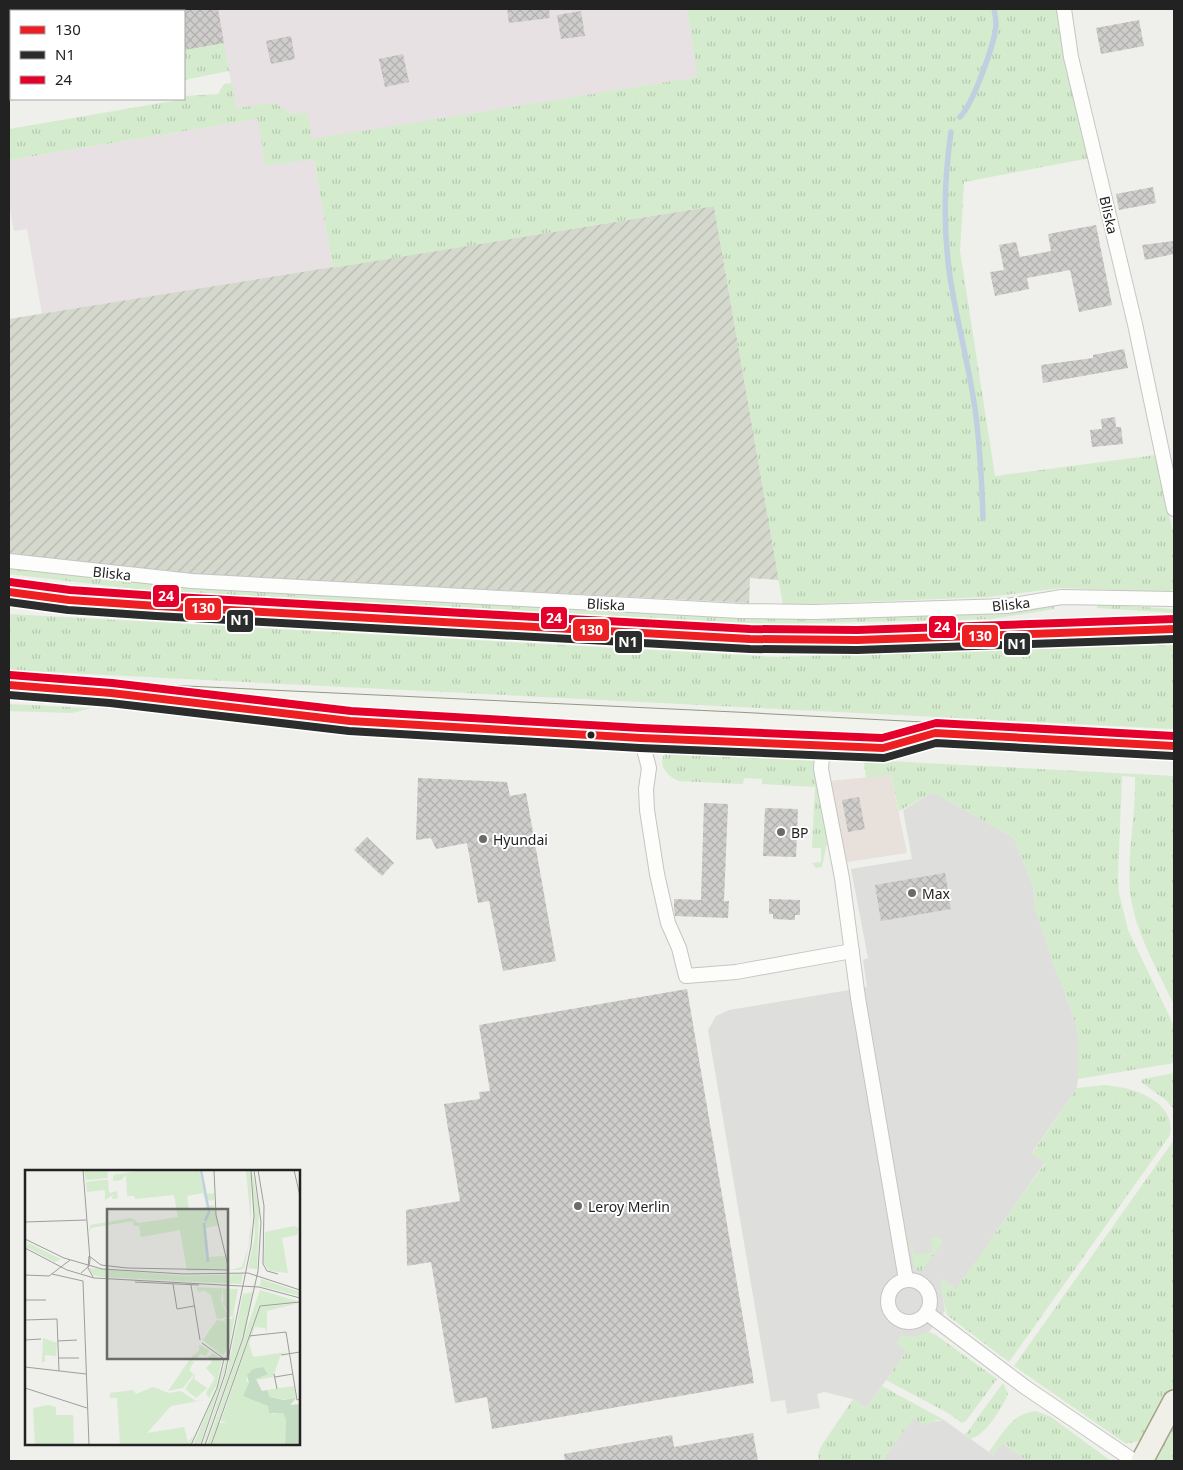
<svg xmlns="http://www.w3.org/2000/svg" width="1183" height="1470" font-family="'Noto Sans',sans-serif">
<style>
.commercial{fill:#e8e0da}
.industrial{fill:#e8e1e3}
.religious{fill:#dededc}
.construction{fill:url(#construction-furrows)}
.grass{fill:url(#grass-tufts)}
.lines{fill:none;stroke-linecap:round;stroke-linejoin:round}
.stream{stroke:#c1d0e0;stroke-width:5.5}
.building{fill:url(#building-cross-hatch)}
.minor-casing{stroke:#c5c5c3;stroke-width:16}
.secondary-casing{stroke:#919984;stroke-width:22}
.primary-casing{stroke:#a5a489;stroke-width:24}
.minor{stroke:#fdfdfc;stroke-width:14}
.secondary{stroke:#f2f3ed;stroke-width:20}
.primary{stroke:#f1f0e8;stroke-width:21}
.bus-1-casing{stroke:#fff;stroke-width:11}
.bus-2-casing{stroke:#fff;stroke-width:11}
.bus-3-casing{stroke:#fff;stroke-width:11}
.bus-1{stroke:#ee1f23;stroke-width:8}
.bus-2{stroke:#2b2c2c;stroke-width:8}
.bus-3{stroke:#e4002b;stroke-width:8}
.bus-dot{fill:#222;stroke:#fff;stroke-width:2}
.poi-dot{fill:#6a6a68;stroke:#fff;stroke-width:2}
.labels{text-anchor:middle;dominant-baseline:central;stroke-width:4;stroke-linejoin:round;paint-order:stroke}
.street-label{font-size:14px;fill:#222;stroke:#fff}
.poi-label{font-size:14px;fill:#222;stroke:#fff;text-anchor:start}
.inset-river{fill:none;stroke:#c1d0e0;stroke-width:2.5}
.inset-road{fill:none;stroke:#9d9d9b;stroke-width:1}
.view{fill:#6a6a68;fill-opacity:0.15;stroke:#6a6a68;stroke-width:2.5}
.inset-edge{fill:none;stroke:#222;stroke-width:2.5}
.line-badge{stroke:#fff;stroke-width:2}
.badge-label{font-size:14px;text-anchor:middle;font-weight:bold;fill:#fff}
</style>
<defs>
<pattern id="construction-furrows" width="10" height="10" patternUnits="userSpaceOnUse" patternTransform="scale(1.25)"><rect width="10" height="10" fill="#d5d8cd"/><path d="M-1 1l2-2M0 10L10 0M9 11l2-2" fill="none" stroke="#b7b9b0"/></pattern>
<pattern id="grass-tufts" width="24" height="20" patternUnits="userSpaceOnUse" patternTransform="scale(1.25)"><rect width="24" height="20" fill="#d4ebcd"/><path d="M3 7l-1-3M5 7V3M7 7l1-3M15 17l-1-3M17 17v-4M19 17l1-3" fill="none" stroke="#b6c9b0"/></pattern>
<pattern id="building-cross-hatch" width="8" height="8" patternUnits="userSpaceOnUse" patternTransform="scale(1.25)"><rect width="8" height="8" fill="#cecdcb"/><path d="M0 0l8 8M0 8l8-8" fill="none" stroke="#b1b0ae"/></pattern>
</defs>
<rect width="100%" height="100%" fill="#efefeb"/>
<!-- commercial -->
<polygon class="commercial" points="891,775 907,853 847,862 829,781"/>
<!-- industrial -->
<g class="industrial">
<polygon points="9,9 687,9 699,77 312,140 292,114 275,103 236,109 226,54 184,62 184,11 11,11 11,95 9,95"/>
<polygon points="258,119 314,159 333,268 42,314 27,229 14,231 9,205 9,160"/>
</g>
<!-- religious -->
<g class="religious">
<polygon points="933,792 1014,838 1033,886 1036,911 1052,959 1073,1014 1079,1038 1080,1059 1077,1088 1032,1153 1045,1162 956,1290 942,1279 941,1286 945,1311 929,1332 919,1336 901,1336 907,1351 866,1408 853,1399 824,1392 817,1394 820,1408 787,1414 785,1400 771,1402 708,1030 716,1016 729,1010 867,987 863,960 868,958 851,869 912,859 903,810"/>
<polygon points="913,1418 929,1422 944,1420 993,1455 1002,1443 1028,1461 882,1461"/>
</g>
<!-- construction -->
<polygon class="construction" points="714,206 779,580 750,578 749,603 207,575 9,554 9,319"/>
<!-- grass -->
<g class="grass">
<polygon points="687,9 1057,9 1060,33 1090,158 964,182 960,251 995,476 1156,455 1174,536 1174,588 1169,592 1061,588 988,597 783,605 714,206 333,268 314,159 265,166 258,119 9,160 9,129 184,99 186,96 218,94 224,84 232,83 236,108 275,103 292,114 307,112 312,139 698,77"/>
<polygon points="224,43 229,71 184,80 184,50"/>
<polygon points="9,567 179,587 715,617 819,619 990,614 1054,606 1054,609 992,619 767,624 143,590 9,574"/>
<polygon points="1098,604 1174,609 1174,613 1097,608"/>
<polygon points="9,614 776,657 1174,645 1174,729 9,670"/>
<polygon points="9,704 91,708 72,713 9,711"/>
<path d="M667,750L815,757L827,843L822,867L816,868L812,863L821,862V848H812L815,787L762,784V779L744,778L743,784L679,781C666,776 656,763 667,750Z"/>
<path d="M867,760L1174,776V1005C1158,970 1134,931 1130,891C1127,853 1136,814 1135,777L1122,776L1118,876L1119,893L1128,930L1174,1026V1063L1078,1079L1079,1038L1073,1014L1052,959L1036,911L1033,886L1014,838L933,792L899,811L891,775L866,778L864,763Z"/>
<polygon points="1174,1073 1174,1110 1167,1101 1141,1082 1143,1079"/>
<path d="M1104,1085C1132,1087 1176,1100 1170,1135L1009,1362L947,1315L940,1286L942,1279L956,1289L1045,1163L1032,1154L1077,1088Z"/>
<path d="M1174,1140V1389C1164,1410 1154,1445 1125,1443L1014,1366Z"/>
<polygon points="939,1237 942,1239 942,1243 922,1271 914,1270 910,1243 912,1241 914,1255 933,1252 931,1238"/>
<polygon points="929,1332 936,1335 997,1379 966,1421 962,1423 948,1413 886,1380 907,1351 896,1344 901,1336 918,1336"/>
<path d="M1003,1383L1008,1394C1002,1408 986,1434 971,1439L965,1435Z"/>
<polygon points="882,1386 944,1420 936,1420 925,1426 913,1418 882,1461 819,1461 818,1453 822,1445 853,1399 866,1408"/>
<path d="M1036,1411L1051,1417L1111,1461H1028L1002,1443L993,1455L989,1452C1002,1434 1012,1413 1036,1411Z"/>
<polygon points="1174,1417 1174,1461 1153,1461"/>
</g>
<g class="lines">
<!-- stream -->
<g class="stream">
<path d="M960,117C973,104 995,43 996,25C996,20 995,14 994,9"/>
<path d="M951,132C944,180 943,229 950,277C957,323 970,369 976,416C980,450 982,484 983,518"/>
</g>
</g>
<!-- building -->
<g class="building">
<polygon points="184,9 218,9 224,43 184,50"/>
<polygon points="507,9 549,9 550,18 509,23"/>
<polygon points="581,11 585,36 561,39 557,15"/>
<polygon points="1139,20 1144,46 1101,54 1096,28"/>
<polygon points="291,36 295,59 271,64 266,41"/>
<polygon points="403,54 409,82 385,87 379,59"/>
<polygon points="1153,187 1156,203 1119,210 1116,194"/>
<polygon points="1096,225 1112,305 1079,312 1070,270 1027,278 1029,289 995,296 990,272 1004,270 999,245 1016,242 1020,257 1051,251 1048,234"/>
<polygon points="1174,241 1174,254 1145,260 1142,245"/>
<polygon points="1124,349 1128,368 1043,383 1041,365 1093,358 1093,355"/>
<polygon points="1115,417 1116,427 1121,427 1123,444 1092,447 1090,430 1102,429 1101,419"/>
<polygon points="418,778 507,782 510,796 526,793 556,961 503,971 489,901 478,903 467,843 436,849 431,838 416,840"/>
<polygon points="859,797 865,829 848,832 842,800"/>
<polygon points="704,803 728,804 724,901 729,901 728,918 675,916 674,908 674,899 701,900"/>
<polygon points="765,808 798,809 796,857 763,856"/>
<polygon points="367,837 394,863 382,876 354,850"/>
<polygon points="945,873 951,909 881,921 875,885"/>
<polygon points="769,899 800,900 800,915 795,915 795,920 773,919 773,914 769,914"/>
<polygon points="687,989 754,1383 492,1429 487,1397 455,1403 431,1262 407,1266 406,1210 460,1201 444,1104 480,1099 479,1092 490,1091 479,1025"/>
<polygon points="753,1433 758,1461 565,1461 564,1454 672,1435 674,1447"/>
</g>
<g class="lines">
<!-- minor casing -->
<g class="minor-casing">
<g id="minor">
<polyline points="1064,9 1071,57 1135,324 1174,509"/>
<polyline points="9,561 192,581 740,611 814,612 1007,606 1062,597 1174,599"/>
<path d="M241,708C454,733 668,739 883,748L921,737"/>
<polyline points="641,738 649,768 646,789 647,810 657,874 668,923 679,948 686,976 736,972 852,951"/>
<polyline points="823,745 821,769 842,878 858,998 906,1280"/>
<circle cx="909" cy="1301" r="21"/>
<polyline points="927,1313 1025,1387 1134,1461"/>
</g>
</g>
<!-- secondary casing -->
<g class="secondary-casing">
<g id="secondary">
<polyline points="9,592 69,600 157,606 750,639 857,640 1174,629"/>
<polyline points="9,685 111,693 745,723 1174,746"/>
</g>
</g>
<!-- primary casing -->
<g class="primary-casing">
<polyline id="primary" points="1142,1461 1174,1401"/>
</g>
<!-- minor -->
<use href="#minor" class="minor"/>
<!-- secondary -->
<use href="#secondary" class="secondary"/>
<!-- primary -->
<use href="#primary" class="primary"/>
<!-- bus-1 casing -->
<g class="bus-1-casing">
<g id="bus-1">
<polyline points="9,592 69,600 157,606 750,639 857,640 1174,629"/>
<polyline points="9,685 111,693 350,721 641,738 883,748 935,733 1174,746"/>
</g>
</g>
<!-- bus-2 casing -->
<g class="bus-2-casing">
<g id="bus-2">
<polyline points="9,602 68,610 156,616 750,649 857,650 1174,639"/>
<polyline points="9,695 110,703 349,731 640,748 884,758 936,743 1173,756"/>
</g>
</g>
<!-- bus-3 casing -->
<g class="bus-3-casing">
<g id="bus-3">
<polyline points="10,582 70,590 158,596 750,629 857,630 1174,619"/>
<polyline points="10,675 112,683 351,711 641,728 882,738 936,723 1174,736"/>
</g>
</g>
<!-- bus-1 -->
<use href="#bus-1" class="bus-1"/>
<!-- bus-2 -->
<use href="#bus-2" class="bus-2"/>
<!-- bus-3 -->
<use href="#bus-3" class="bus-3"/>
</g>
<!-- markers -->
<circle class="bus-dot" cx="591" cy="735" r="4.5"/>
<g class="poi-dot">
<circle cx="781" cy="832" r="5"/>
<circle cx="483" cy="839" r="5"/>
<circle cx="912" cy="893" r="5"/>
<circle cx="578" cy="1206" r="5"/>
</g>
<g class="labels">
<!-- street labels -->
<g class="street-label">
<text transform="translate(1109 215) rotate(77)">Bliska</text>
<text transform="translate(112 573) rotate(6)">Bliska</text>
<text transform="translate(606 604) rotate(3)">Bliska</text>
<text transform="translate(1011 604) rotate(-6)">Bliska</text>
</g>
<!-- poi labels -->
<g class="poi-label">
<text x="791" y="832">BP</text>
<text x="493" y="839">Hyundai</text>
<text x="922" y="893">Max</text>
<text x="588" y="1206">Leroy Merlin</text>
</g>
</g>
<!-- overview -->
<g transform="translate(25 1170)">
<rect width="275" height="275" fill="#efefeb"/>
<path d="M59,0H82L83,8L61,10ZM119,0H174L180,24L189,23V30L181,31L183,36L189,35L193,55L181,58L184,87L200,86L203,99L162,101L155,60L116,67L114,56H109L108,51L66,58L64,62L65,55L106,48L114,53L153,47L149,25L110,29L109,26H102L101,5L96,10L88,11V5ZM178,23L182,37L164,40L162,26ZM221,0H226V65L219,98L215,100H205L217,97L223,78L226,54ZM227,0L234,41L232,99L223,98L230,66ZM76,10H83L84,23L92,21L93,28L87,29L88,25L80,30V20L62,22L61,12ZM269,56L274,58L272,65L257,68L263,103L244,101L239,94L240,62ZM4,73L25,84L36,89L30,92L1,77ZM64,98L161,106L218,104L216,114L77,107L68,105ZM236,109L275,122V126L235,116ZM170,117L210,119H213L208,146L205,147L198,133V118L196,130L203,147L192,149L186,125L178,120L174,122ZM235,120L275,132L234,136L185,275H182ZM228,122L220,159L179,275H178L202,202L218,124ZM274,133L242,141V163L240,158L230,157L224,173L228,187L262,182L256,184L248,207L231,210L238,197L228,199L221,210L224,213L225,228L243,236L248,244L258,242L261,249L260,275H187L194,253H202L196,251L235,137ZM210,143L205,173L198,186L178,170L192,150L199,151L202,155L199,149H207ZM18,168L32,173L31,186L20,185V192H17ZM174,175L184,180L182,184L185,181L181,186L175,184L170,191L166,187L174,181ZM204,179L199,203L175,275H168L192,219ZM188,183L197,190L191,216L184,228L181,223L190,208L181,198L187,192L183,187ZM165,189L169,192L164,200L169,204L158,218L143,221ZM171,203L169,209L182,218L171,228L160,219ZM269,216L271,228L263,230L245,227L242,220ZM128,217L144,223L156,221L171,231L180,230L146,236L122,263L159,257L163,272L169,265L165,275H95L92,228H85V223L108,220L111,224ZM23,235L31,237V245H48L49,275H10L8,238Z" fill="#d4ebcd" fill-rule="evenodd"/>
<path d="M238,197L243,204L231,209L237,221L242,220L245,227L260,230L271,228L265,235L275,234V275H260L261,249L258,243H244L243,236L218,226L224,213L222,205L228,199Z" fill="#c4dcc3"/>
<path class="inset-river" d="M176,0L184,42L180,51M179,53L183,92"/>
<path class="inset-road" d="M233,0L239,36L238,94L242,101L253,104M269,0L275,26M0,52L61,50M0,69L39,88L77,99L159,104L223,103L275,120M0,78L42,100L69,108L234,117L275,128M64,86L76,95L102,98L204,100L191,45L189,0M64,86L63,98L68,107M56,103L64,96L65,90L58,0M27,104L58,111L64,275M0,105L24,106L45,90M110,112L174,115M148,114L152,139L169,136M166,115L175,170M0,130H21M0,150L32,149L34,201M224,166L261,162L272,230L275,229M0,170L16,169M33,171L52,170M177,173L198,188M256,185L275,182M34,188H54M0,197L61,204M249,204L252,219M250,207L268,204M0,218L62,238M166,275L192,218L199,189M176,275L200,204L226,76L229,46L226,0M180,275L218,168L233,101L236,52L229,0M186,275L235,136L275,132"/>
<path class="view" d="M82,39H203V189H82Z"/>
<rect width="275" height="275" class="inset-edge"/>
</g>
<g class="line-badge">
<rect x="152" y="584" width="28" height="24" rx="5" fill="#e4002b"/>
<rect x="184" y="597" width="38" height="24" rx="5" fill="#ee1f23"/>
<rect x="540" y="606" width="28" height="24" rx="5" fill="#e4002b"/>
<rect x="226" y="609" width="28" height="24" rx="5" fill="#2b2c2c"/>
<rect x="928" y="615" width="29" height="24" rx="5" fill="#e4002b"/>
<rect x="572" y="618" width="38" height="24" rx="5" fill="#ee1f23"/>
<rect x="961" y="624" width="38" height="24" rx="5" fill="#ee1f23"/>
<rect x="614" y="630" width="29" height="24" rx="5" fill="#2b2c2c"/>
<rect x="1003" y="632" width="28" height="24" rx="5" fill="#2b2c2c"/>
</g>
<g class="badge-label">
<text x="166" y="601">24</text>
<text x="203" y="613">130</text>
<text x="554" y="623">24</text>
<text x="240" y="625">N1</text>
<text x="942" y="632">24</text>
<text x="591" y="635">130</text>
<text x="980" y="641">130</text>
<text x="628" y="647">N1</text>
<text x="1017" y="649">N1</text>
</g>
<!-- border -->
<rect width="1183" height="1470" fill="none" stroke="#222222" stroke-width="20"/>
<!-- legend -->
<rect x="10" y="10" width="175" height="90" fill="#ffffff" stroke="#a7a7a7"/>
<rect x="20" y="26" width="25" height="8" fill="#ee1f23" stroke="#a7a7a7"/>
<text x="55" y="35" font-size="15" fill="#222222">130</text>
<rect x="20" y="51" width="25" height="8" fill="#2b2c2c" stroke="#a7a7a7"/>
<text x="55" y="60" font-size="15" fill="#222222">N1</text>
<rect x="20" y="76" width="25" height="8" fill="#e4002b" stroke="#a7a7a7"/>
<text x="55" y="85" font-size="15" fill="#222222">24</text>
</svg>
